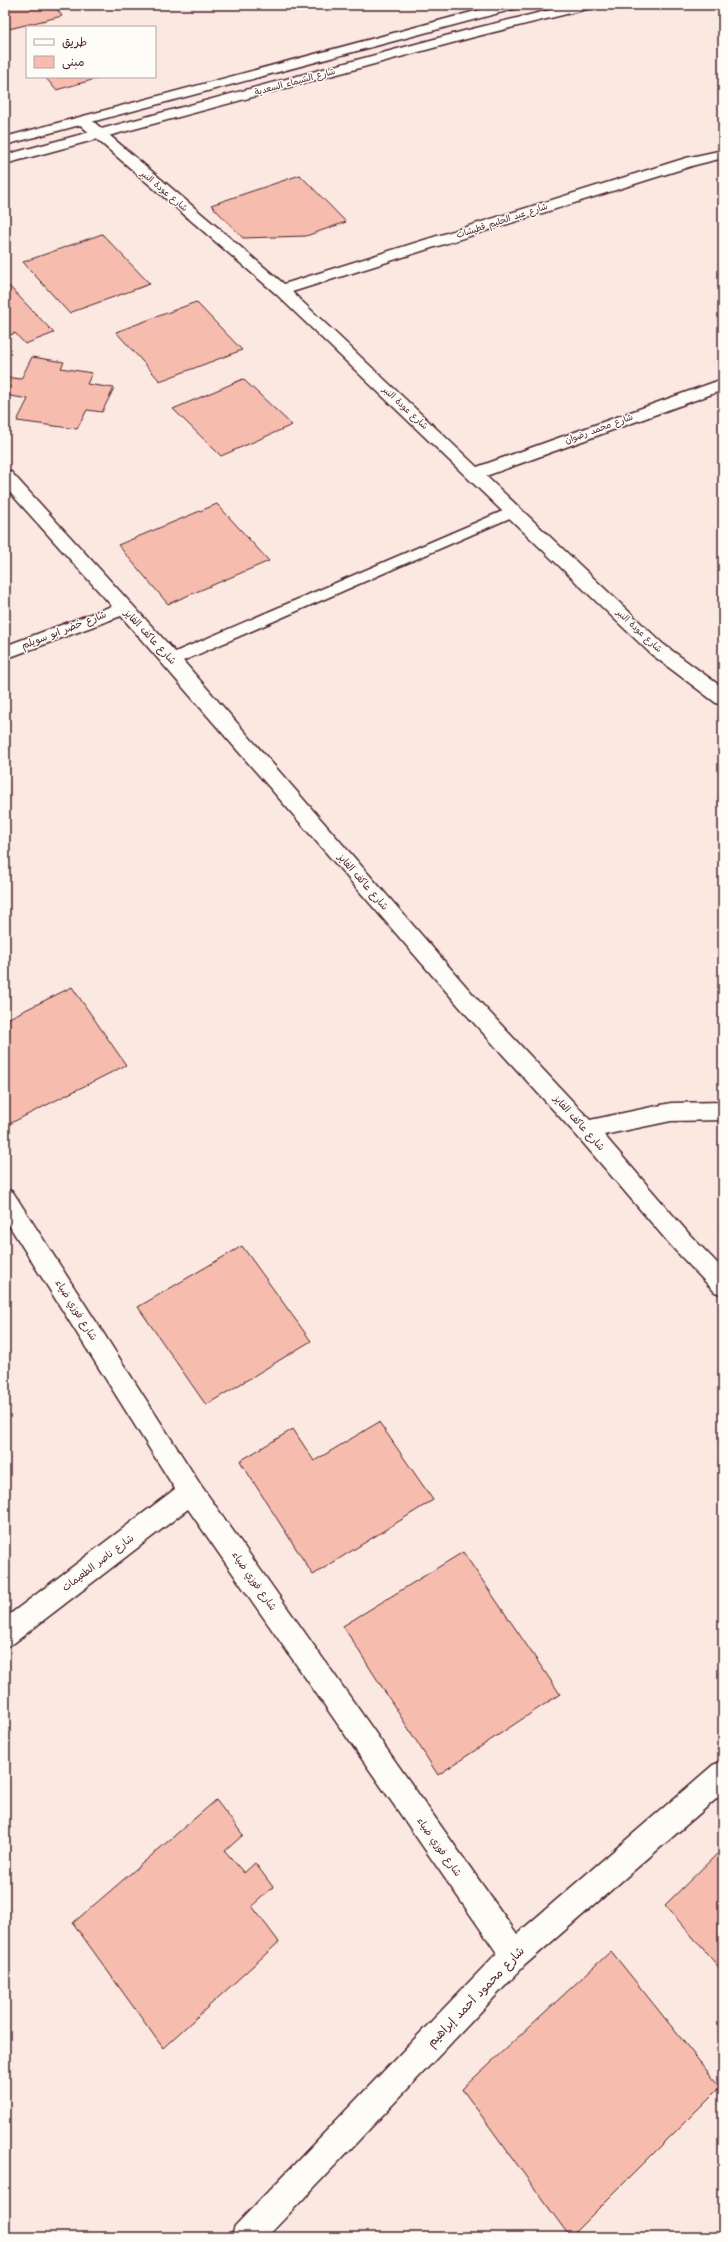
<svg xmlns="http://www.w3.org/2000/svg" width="728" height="2242" font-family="Kalam,'Playpen Sans Arabic',sans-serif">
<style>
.building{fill:#f6bdae;stroke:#4a1f2b}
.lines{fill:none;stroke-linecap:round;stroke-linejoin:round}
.service-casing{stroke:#4a1f2b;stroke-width:3}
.minor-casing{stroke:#4a1f2b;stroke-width:3}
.tertiary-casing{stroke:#4a1f2b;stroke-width:3}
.service{fill:#fdfcf7;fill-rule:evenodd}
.minor{fill:#fdfcf7;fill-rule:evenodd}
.tertiary{fill:#fdfcf7;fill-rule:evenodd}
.labels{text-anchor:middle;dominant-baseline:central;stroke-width:3;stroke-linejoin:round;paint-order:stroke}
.far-street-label{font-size:9px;fill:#4a1f2b;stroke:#fdfcf7}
.street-label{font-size:10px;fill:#4a1f2b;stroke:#fdfcf7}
.near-street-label{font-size:12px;fill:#4a1f2b;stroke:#fdfcf7}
</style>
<rect width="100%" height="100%" fill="#fbe9e1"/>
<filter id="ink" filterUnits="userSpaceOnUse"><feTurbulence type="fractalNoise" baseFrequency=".025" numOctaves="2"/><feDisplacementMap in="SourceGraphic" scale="8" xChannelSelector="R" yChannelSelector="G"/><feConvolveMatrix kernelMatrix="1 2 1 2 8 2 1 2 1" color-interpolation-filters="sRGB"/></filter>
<g filter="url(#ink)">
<!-- building -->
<g class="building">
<polygon points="5,5 54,5 62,16 5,30"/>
<polygon points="45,77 103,77 56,90"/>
<polygon points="300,175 346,222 306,236 243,238 211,205"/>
<polygon points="102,234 150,284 69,313 23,262"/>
<polygon points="5,284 7,284 54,333 25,344 15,333 5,337"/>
<polygon points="196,302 242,350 160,381 116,332"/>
<polygon points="32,357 64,362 61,368 92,373 87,384 114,388 102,412 87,410 77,429 17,421 28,399 5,395 5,377 21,379"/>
<polygon points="243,379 292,425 221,456 173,409"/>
<polygon points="217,504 269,561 168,604 118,545"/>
<polygon points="72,987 126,1065 5,1126 5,1020"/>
<polygon points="242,1246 311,1341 206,1405 138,1307"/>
<polygon points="379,1422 433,1500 313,1575 240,1461 293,1429 314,1461"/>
<polygon points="463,1552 560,1694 438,1775 343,1626"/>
<polygon points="216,1800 243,1835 225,1851 244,1873 255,1863 273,1887 252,1906 279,1942 163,2048 73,1923"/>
<polygon points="723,1848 723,1972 665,1905"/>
<polygon points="611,1951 720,2087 570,2237 462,2089"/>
</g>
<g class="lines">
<!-- service casing -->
<g class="service-casing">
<polygon id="service" points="512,507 517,509 519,512 517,515 176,664 166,664 163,660 166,656"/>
</g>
<!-- minor casing -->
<g class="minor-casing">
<g id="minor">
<polygon points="83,116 88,117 284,284 686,158 723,150 723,158 695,165 292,292 477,467 723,379 723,390 486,476 663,644 723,688 723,705 716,703 651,654 275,293 78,123 76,120"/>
<polygon points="5,470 11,472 178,655 478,1000 590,1120 671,1103 723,1102 723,1120 671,1121 604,1135 690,1235 723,1269 723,1295 715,1292 674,1249 578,1137 464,1012 121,616 5,659 5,646 112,606 5,487"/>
<polygon points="5,1189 13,1192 200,1484 517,1934 713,1765 723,1761 723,1793 525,1965 267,2237 231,2237 235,2226 497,1953 188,1509 14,1643 5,1647 5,1618 175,1489 5,1219"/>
</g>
</g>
<!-- tertiary casing -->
<g class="tertiary-casing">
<g id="tertiary">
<polygon points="498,5 520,5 518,8 5,145 5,137"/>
<polygon points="570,5 593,5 591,8 474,37 5,164 5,155 464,31"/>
</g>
</g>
<!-- service -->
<use href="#service" class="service"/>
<!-- minor -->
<use href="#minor" class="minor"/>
<!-- tertiary -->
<use href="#tertiary" class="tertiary"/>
</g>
</g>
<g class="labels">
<!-- far-street labels -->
<g class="far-street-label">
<text transform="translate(295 82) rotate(-15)">شارع الشيماء السعدية</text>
<text transform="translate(164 191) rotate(40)">شارع عودة النبر</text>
<text transform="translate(502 221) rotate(-18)">شارع عبد الحليم قطيشات</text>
<text transform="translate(405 408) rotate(43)">شارع عودة النبر</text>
<text transform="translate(599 429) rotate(-20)">شارع محمد رضوان</text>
<text transform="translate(639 631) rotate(43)">شارع عودة النبر</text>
</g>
<!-- street labels -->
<g class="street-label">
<text transform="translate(64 630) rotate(-21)">شارع خضر ابو سويلم</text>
<text transform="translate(150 637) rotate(47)">شارع عاكف الفايز</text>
<text transform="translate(363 882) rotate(49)">شارع عاكف الفايز</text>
<text transform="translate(579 1123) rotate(48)">شارع عاكف الفايز</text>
<text transform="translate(76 1310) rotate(58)">شارع فوزي ضياء</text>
<text transform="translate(98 1563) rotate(-37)">شارع ناصر الطعيمات</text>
<text transform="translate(254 1581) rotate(55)">شارع فوزي ضياء</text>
<text transform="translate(439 1847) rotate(55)">شارع فوزي ضياء</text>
</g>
<!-- near-street labels -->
<g class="near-street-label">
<text transform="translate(476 1997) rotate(-46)">شارع محمود أحمد إبراهيم</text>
</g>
</g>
<!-- margin -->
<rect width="728" height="2242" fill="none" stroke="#fdfcf7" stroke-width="20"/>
<rect x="10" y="10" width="708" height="2222" fill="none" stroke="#4a1f2b" stroke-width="1.5" filter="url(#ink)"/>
<!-- legend -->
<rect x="26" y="26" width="130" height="52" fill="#fdfcf7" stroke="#b5a4a5"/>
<rect x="34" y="39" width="20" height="6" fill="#fdfcf7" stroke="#b5a4a5"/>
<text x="62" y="46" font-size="12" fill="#4a1f2b">طريق</text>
<rect x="34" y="56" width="20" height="12" fill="#f6bdae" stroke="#b5a4a5"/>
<text x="62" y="66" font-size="12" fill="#4a1f2b">مبنى</text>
</svg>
